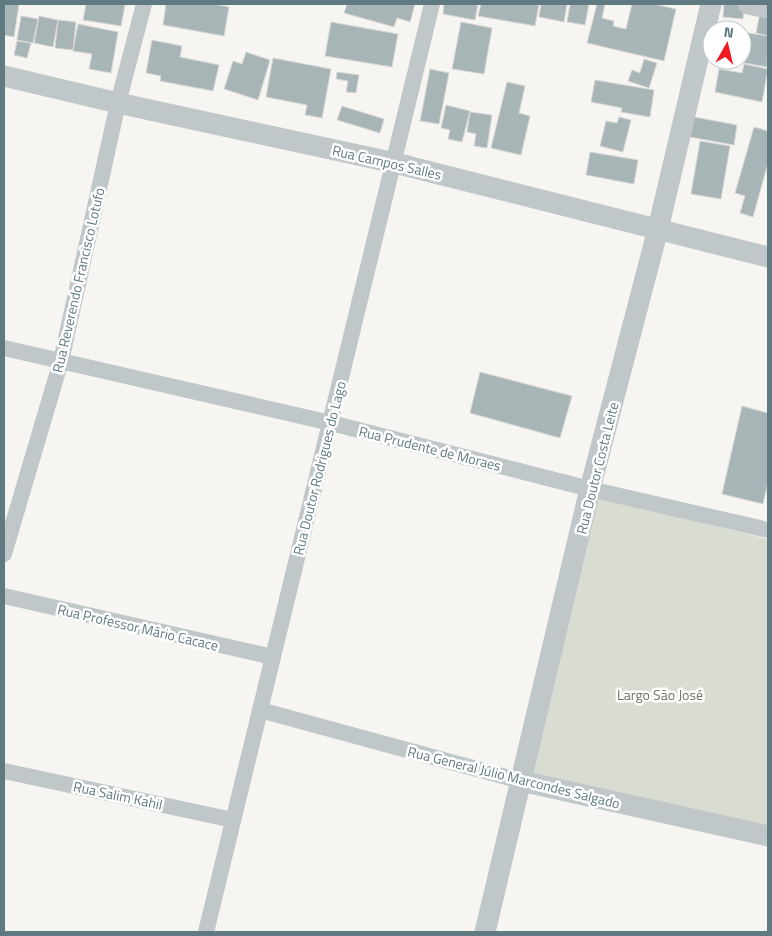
<svg xmlns="http://www.w3.org/2000/svg" width="772" height="936" font-family="'Titillium Web',sans-serif">
<style>
.green{fill:#d8dcd1}
.building{fill:#a7b5b7;stroke:#d8d7d5}
.lines{fill:none;stroke-linecap:round;stroke-linejoin:round}
.minor{stroke:#c0c7c9;stroke-width:16}
.tertiary{stroke:#c0c7c9;stroke-width:21}
.labels{text-anchor:middle;dominant-baseline:central;stroke-width:5;stroke-linejoin:round;paint-order:stroke}
.street-label{font-size:14px;fill:#5f7a80;stroke:#fff}
.park-label{font-size:14px;fill:#6a785e;stroke:#fff}
</style>
<rect width="100%" height="100%" fill="#f6f5f2"/>
<!-- green -->
<polygon class="green" points="591,496 768,539 768,828 532,777"/>
<!-- building -->
<g class="building">
<polygon points="4,4 19,4 14,37 4,35"/>
<polygon points="86,4 117,4 125,5 121,26 83,20"/>
<polygon points="166,4 213,4 229,7 224,36 163,25"/>
<polygon points="347,4 415,4 410,22 397,18 394,27 344,13"/>
<polygon points="444,4 478,4 475,20 443,14"/>
<polygon points="481,4 539,4 535,26 478,16"/>
<polygon points="541,4 567,4 564,22 539,17"/>
<polygon points="570,4 589,4 585,25 567,22"/>
<polygon points="597,4 605,4 602,18 614,21 613,26 626,29 632,4 653,4 676,9 664,61 587,43"/>
<polygon points="724,4 744,4 743,19 723,17"/>
<polygon points="761,8 768,10 768,36 756,33"/>
<polygon points="21,16 38,19 33,43 17,40"/>
<polygon points="39,16 58,20 53,47 34,43"/>
<polygon points="58,20 76,22 73,50 55,48"/>
<polygon points="331,22 398,34 392,67 325,56"/>
<polygon points="461,22 492,28 484,74 452,69"/>
<polygon points="78,24 118,32 111,73 89,69 92,54 73,51"/>
<polygon points="742,32 768,36 767,67 727,60 742,60"/>
<polygon points="152,40 182,46 180,57 219,65 213,91 160,81 161,76 146,73"/>
<polygon points="17,41 31,43 27,58 14,55"/>
<polygon points="246,52 270,60 258,100 224,89 233,61 242,64"/>
<polygon points="273,58 331,69 322,118 305,115 307,105 266,97"/>
<polygon points="644,59 657,63 649,88 628,81 632,70 640,73"/>
<polygon points="744,64 768,69 762,102 715,92 719,69 742,73"/>
<polygon points="430,69 449,73 439,124 420,121"/>
<polygon points="337,72 359,75 356,93 346,92 348,81 336,79"/>
<polygon points="595,80 654,90 650,117 621,112 622,108 591,102"/>
<polygon points="507,82 525,86 519,113 530,116 521,155 491,148"/>
<polygon points="446,105 470,111 462,142 448,139 450,130 441,128"/>
<polygon points="342,106 384,119 380,133 337,120"/>
<polygon points="470,112 492,115 487,148 474,146 476,134 467,132"/>
<polygon points="619,117 631,120 623,152 600,146 606,121 617,123"/>
<polygon points="694,117 737,125 734,145 690,137"/>
<polygon points="754,127 768,131 768,163 753,217 740,213 745,196 735,193"/>
<polygon points="700,141 730,146 721,199 691,194"/>
<polygon points="590,152 638,160 634,184 586,175"/>
<polygon points="480,372 572,396 560,438 470,413"/>
<polygon points="742,406 768,413 768,482 763,504 722,494"/>
</g>
<g class="lines">
<!-- minor -->
<g class="minor">
<polyline points="4,348 331,423 590,489 768,530"/>
<polyline points="4,554 61,361 118,103 144,4"/>
<polyline points="4,596 273,657"/>
<polyline points="260,710 521,781"/>
<polyline points="4,771 233,820"/>
<polyline points="206,932 432,4"/>
</g>
<!-- tertiary -->
<g class="tertiary">
<polyline points="748,4 768,8"/>
<polyline points="4,76 118,103 395,163 768,257"/>
<polyline points="521,781 768,836"/>
<polyline points="485,932 590,489 658,229 711,4"/>
</g>
</g>
<g class="labels">
<!-- street labels -->
<g class="street-label">
<text transform="translate(387 162) rotate(13)">Rua Campos Salles</text>
<text transform="translate(78 280) rotate(-77)">Rua Reverendo Francisco Lotufo</text>
<text transform="translate(430 448) rotate(14)">Rua Prudente de Moraes</text>
<text transform="translate(319 468) rotate(-76)">Rua Doutor Rodrigues do Lago</text>
<text transform="translate(597 468) rotate(-76)">Rua Doutor Costa Leite</text>
<text transform="translate(138 627) rotate(13)">Rua Professor Mário Cacace</text>
<text transform="translate(514 777) rotate(14)">Rua General Júlio Marcondes Salgado</text>
<text transform="translate(118 795) rotate(12)">Rua Salim Kahil</text>
</g>
<!-- park labels -->
<g class="park-label">
<text x="660" y="694">Largo São José</text>
</g>
</g>
<!-- border -->
<rect width="772" height="936" fill="none" stroke="#5f7a80" stroke-width="10"/>
<!-- north arrow -->
<g transform="translate(727 45) rotate(8)"><circle r="24" fill="#ffffff" stroke="#bfcacc"/>
<path d="M0-4L9 19L0 12L-9 19Z" fill="#f01921"/>
<text y="-8" font-size="14" font-weight="bold" text-anchor="middle" fill="#5f7a80">N</text>
</g>
</svg>
